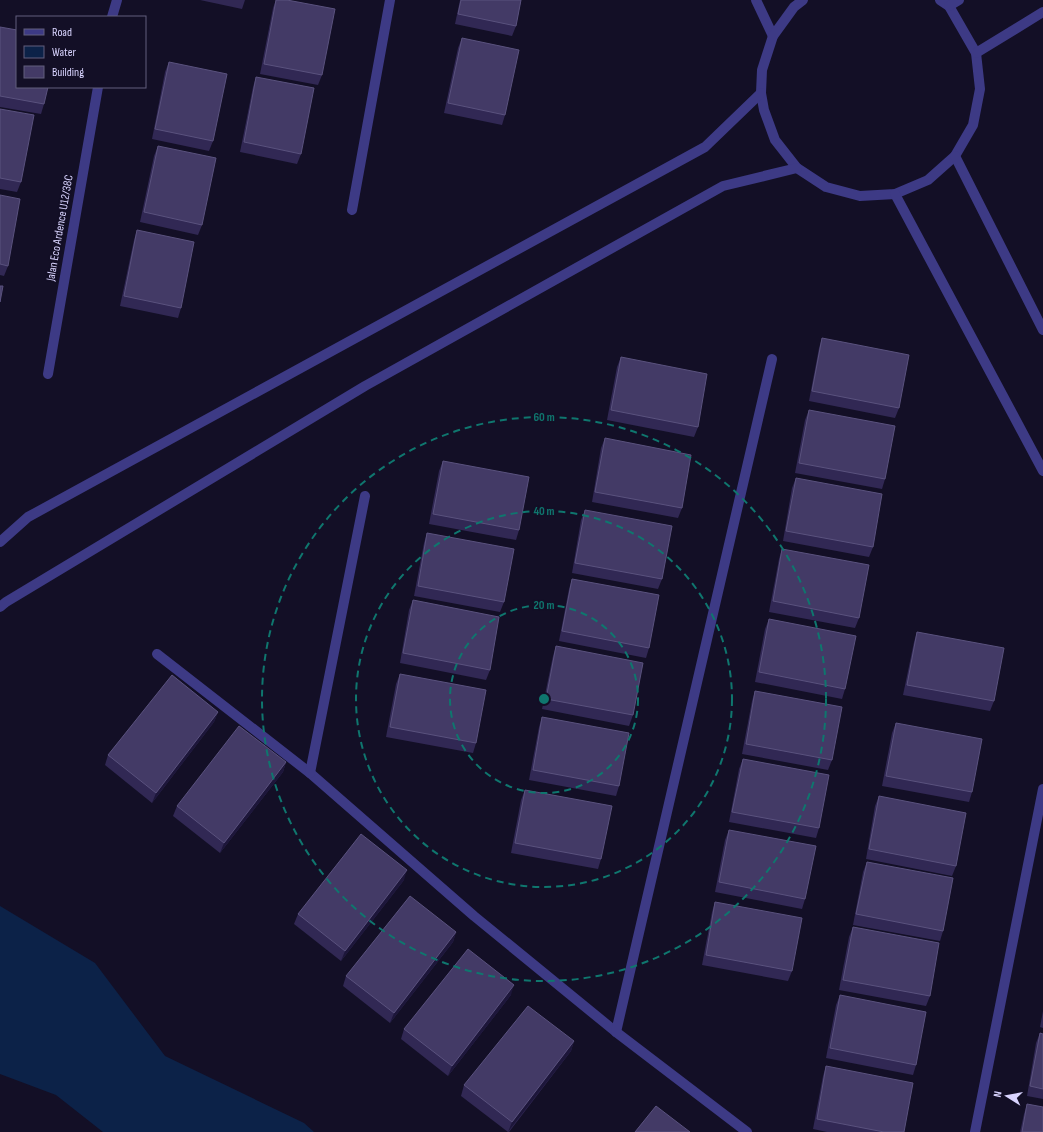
<svg xmlns="http://www.w3.org/2000/svg" width="1043" height="1132" font-family="'Sofia Sans Condensed',sans-serif">
<style>
.water{fill:#0c2248}
.lines{fill:none;stroke-linecap:round;stroke-linejoin:round}
.street{stroke:#3d3a85;stroke-width:10}
.wall{fill:#312854}
.shaded-wall{fill:#1d163a}
.building{fill:#433a66;stroke:#5a527e}
.ring{fill:none;stroke:#0f766e;stroke-width:2;stroke-dasharray:7 5}
.labels{text-anchor:middle;dominant-baseline:central;stroke-width:3.5;stroke-linejoin:round;paint-order:stroke}
.street-label{font-size:12px;fill:#d9d4ff;stroke:#130f26}
.centre{fill:#0f766e;stroke:#130f26;stroke-width:2}
.ring-label{font-size:12px;text-anchor:middle;font-weight:bold;fill:#0f766e;stroke:#130f26;stroke-width:3.5;stroke-linejoin:round;paint-order:stroke}
</style>
<rect width="100%" height="100%" fill="#130f26"/>
<!-- water -->
<polygon class="water" points="0,906 95,963 165,1056 304,1123 314,1132 103,1132 56,1095 0,1074"/>
<g class="lines">
<!-- street -->
<g class="street">
<polyline points="756,0 773,36"/>
<polyline points="803,0 794,7 773,36 762,70 761,93 764,110 775,140 797,168 826,187 860,196 895,194 928,180 955,156 973,125 980,89 976,53 949,6 940,0"/>
<polyline points="949,6 959,0"/>
<polyline points="112,17 117,0"/>
<polyline points="976,53 1043,12"/>
<polyline points="955,156 1043,330"/>
<polyline points="895,194 1043,471"/>
<polyline points="352,210 390,0"/>
<polyline points="48,374 98,87"/>
<polyline points="0,542 28,517 705,147 761,93"/>
<polyline points="0,607 6,602 365,386 723,186 797,168"/>
<polyline points="157,654 310,773 474,916 616,1032 747,1132"/>
<polyline points="310,773 365,496"/>
<polyline points="616,1032 772,359"/>
<polyline points="975,1132 1043,789"/>
</g>
</g>
<!-- wall -->
<g class="wall">
<polygon points="200,0 245,0 242,9"/>
<polygon points="276,0 287,0 322,75 318,85 260,74 273,8"/>
<polygon points="460,0 521,0 516,26 512,36 455,24"/>
<polygon points="0,27 44,104 41,114 0,107"/>
<polygon points="462,38 505,115 502,125 444,113 458,48"/>
<polygon points="169,62 213,141 209,151 152,139 165,72"/>
<polygon points="256,77 301,154 297,164 240,152 253,87"/>
<polygon points="0,109 21,182 17,192 0,189"/>
<polygon points="158,146 202,225 198,235 140,222 154,156"/>
<polygon points="0,195 8,266 4,276 0,275"/>
<polygon points="137,230 181,308 178,318 120,306 134,240"/>
<polygon points="822,338 899,408 895,418 809,401 819,348"/>
<polygon points="621,357 698,427 694,437 607,420 617,367"/>
<polygon points="809,410 885,479 882,489 795,473 805,420"/>
<polygon points="605,438 682,508 678,518 592,502 601,448"/>
<polygon points="443,461 519,530 516,540 429,524 439,471"/>
<polygon points="796,478 873,547 869,557 783,541 792,488"/>
<polygon points="585,510 662,579 658,589 572,573 581,520"/>
<polygon points="427,533 504,602 500,612 414,596 424,543"/>
<polygon points="782,549 859,618 855,628 769,612 779,559"/>
<polygon points="572,579 649,648 646,658 559,641 569,589"/>
<polygon points="413,600 490,670 486,680 400,663 409,610"/>
<polygon points="769,619 845,689 842,699 755,682 765,629"/>
<polygon points="917,632 994,701 990,711 903,695 914,642"/>
<polygon points="556,646 633,715 629,726 542,709 553,656"/>
<polygon points="400,674 476,743 473,753 386,737 396,684"/>
<polygon points="755,691 832,760 828,770 742,754 752,701"/>
<polygon points="218,712 214,722 152,803 105,765 108,755"/>
<polygon points="542,717 619,786 616,796 529,780 539,727"/>
<polygon points="896,723 972,792 969,802 882,786 892,733"/>
<polygon points="743,759 819,828 816,838 729,822 739,769"/>
<polygon points="286,762 283,772 220,853 173,816 177,806"/>
<polygon points="525,790 601,859 598,869 511,853 521,800"/>
<polygon points="879,796 956,866 952,876 866,859 875,806"/>
<polygon points="729,830 805,899 802,909 715,892 725,840"/>
<polygon points="867,862 943,931 940,941 853,925 863,872"/>
<polygon points="404,880 341,961 294,924 298,914"/>
<polygon points="715,902 792,971 788,981 702,965 712,912"/>
<polygon points="853,927 930,996 926,1006 839,990 849,937"/>
<polygon points="456,932 453,942 390,1023 343,986 346,976"/>
<polygon points="511,995 448,1076 401,1039 404,1029"/>
<polygon points="840,995 916,1065 913,1075 826,1058 836,1005"/>
<polygon points="1043,1011 1043,1028 1040,1027"/>
<polygon points="1040,1033 1043,1034 1043,1099 1027,1096 1036,1043"/>
<polygon points="574,1041 571,1051 509,1132 508,1132 461,1096 464,1085"/>
<polygon points="826,1066 904,1132 827,1132 813,1129 823,1076"/>
<polygon points="1027,1104 1043,1132 1020,1132 1024,1114"/>
</g>
<!-- shaded-wall -->
<g class="shaded-wall">
<polygon points="218,712 214,722 152,803 156,793"/>
<polygon points="286,762 283,772 220,853 224,843"/>
<polygon points="407,870 404,880 341,961 345,951"/>
<polygon points="456,932 453,942 390,1023 394,1013"/>
<polygon points="514,985 511,995 448,1076 452,1066"/>
<polygon points="574,1041 571,1051 508,1132 512,1122"/>
</g>
<!-- building -->
<g class="building">
<polygon points="276,0 287,0 335,9 322,75 264,64"/>
<polygon points="461,0 521,0 516,26 458,14"/>
<polygon points="0,27 17,30 17,87 48,87 44,104 0,96"/>
<polygon points="462,38 519,50 505,115 448,103"/>
<polygon points="169,62 227,74 213,141 155,129"/>
<polygon points="256,77 314,88 301,154 244,142"/>
<polygon points="0,109 34,115 21,182 0,178"/>
<polygon points="158,146 216,158 202,225 144,212"/>
<polygon points="0,195 20,199 8,266 0,264"/>
<polygon points="137,230 194,242 181,308 124,296"/>
<polygon points="0,286 3,286 0,302"/>
<polygon points="822,338 909,355 899,408 812,391"/>
<polygon points="621,357 707,374 698,427 611,410"/>
<polygon points="809,410 895,426 885,479 799,463"/>
<polygon points="605,438 691,455 682,508 595,492"/>
<polygon points="443,461 529,477 519,530 433,514"/>
<polygon points="796,478 882,494 873,547 786,531"/>
<polygon points="585,510 672,526 662,579 575,563"/>
<polygon points="427,533 514,549 504,602 418,586"/>
<polygon points="782,549 869,565 859,618 773,601"/>
<polygon points="572,579 659,595 649,648 562,631"/>
<polygon points="413,600 499,617 490,670 403,653"/>
<polygon points="769,619 856,636 845,689 759,672"/>
<polygon points="917,632 1004,648 994,701 907,685"/>
<polygon points="556,646 643,663 633,715 546,699"/>
<polygon points="400,674 486,690 476,743 390,727"/>
<polygon points="172,675 218,712 156,793 108,755"/>
<polygon points="755,691 842,707 832,760 746,744"/>
<polygon points="542,717 629,733 619,786 533,770"/>
<polygon points="896,723 982,739 972,792 886,776"/>
<polygon points="239,726 286,762 224,843 177,806"/>
<polygon points="743,759 829,775 819,828 732,812"/>
<polygon points="525,790 612,806 601,859 515,843"/>
<polygon points="879,796 966,813 956,866 869,849"/>
<polygon points="729,830 816,846 805,899 719,882"/>
<polygon points="361,834 407,870 345,951 298,914"/>
<polygon points="867,862 953,878 943,931 856,914"/>
<polygon points="410,896 456,932 394,1013 346,976"/>
<polygon points="715,902 802,918 792,971 706,955"/>
<polygon points="853,927 939,943 930,996 843,980"/>
<polygon points="468,949 514,985 452,1066 404,1029"/>
<polygon points="840,995 926,1012 916,1065 830,1048"/>
<polygon points="528,1006 574,1041 512,1122 464,1085"/>
<polygon points="1040,1033 1043,1034 1043,1089 1030,1086"/>
<polygon points="826,1066 913,1083 904,1132 884,1132 817,1119"/>
<polygon points="1027,1104 1043,1107 1043,1132 1022,1132"/>
<polygon points="656,1106 690,1132 635,1132"/>
</g>
<!-- distance rings -->
<g class="ring">
<circle cx="544" cy="699" r="94"/>
<circle cx="544" cy="699" r="188"/>
<circle cx="544" cy="699" r="282"/>
</g>
<g class="labels">
<!-- street labels -->
<g class="street-label">
<text transform="translate(60 228) rotate(-80)">Jalan Eco Ardence U12/38C</text>
</g>
</g>
<circle cx="544" cy="699" r="6" class="centre"/>
<g class="ring-label">
<text x="544" y="421">60 m</text>
<text x="544" y="515">40 m</text>
<text x="544" y="609">20 m</text>
</g>
<!-- legend -->
<rect x="16" y="16" width="130" height="72" fill="#130f26" stroke="#625e7d"/>
<rect x="24" y="29" width="20" height="6" fill="#3d3a85" stroke="#625e7d"/>
<text x="52" y="36" font-size="12" fill="#d9d4ff">Road</text>
<rect x="24" y="46" width="20" height="12" fill="#0c2248" stroke="#625e7d"/>
<text x="52" y="56" font-size="12" fill="#d9d4ff">Water</text>
<rect x="24" y="66" width="20" height="12" fill="#433a66" stroke="#625e7d"/>
<text x="52" y="76" font-size="12" fill="#d9d4ff">Building</text>
<!-- north arrow -->
<g transform="translate(1007 1096) rotate(281)" stroke="#130f26" stroke-width="3" paint-order="stroke">
<path d="M0-3L7 15L0 10L-7 15Z" fill="#d9d4ff"/>
<text y="-6" font-size="11" font-weight="bold" text-anchor="middle" fill="#d9d4ff">N</text>
</g>
</svg>
